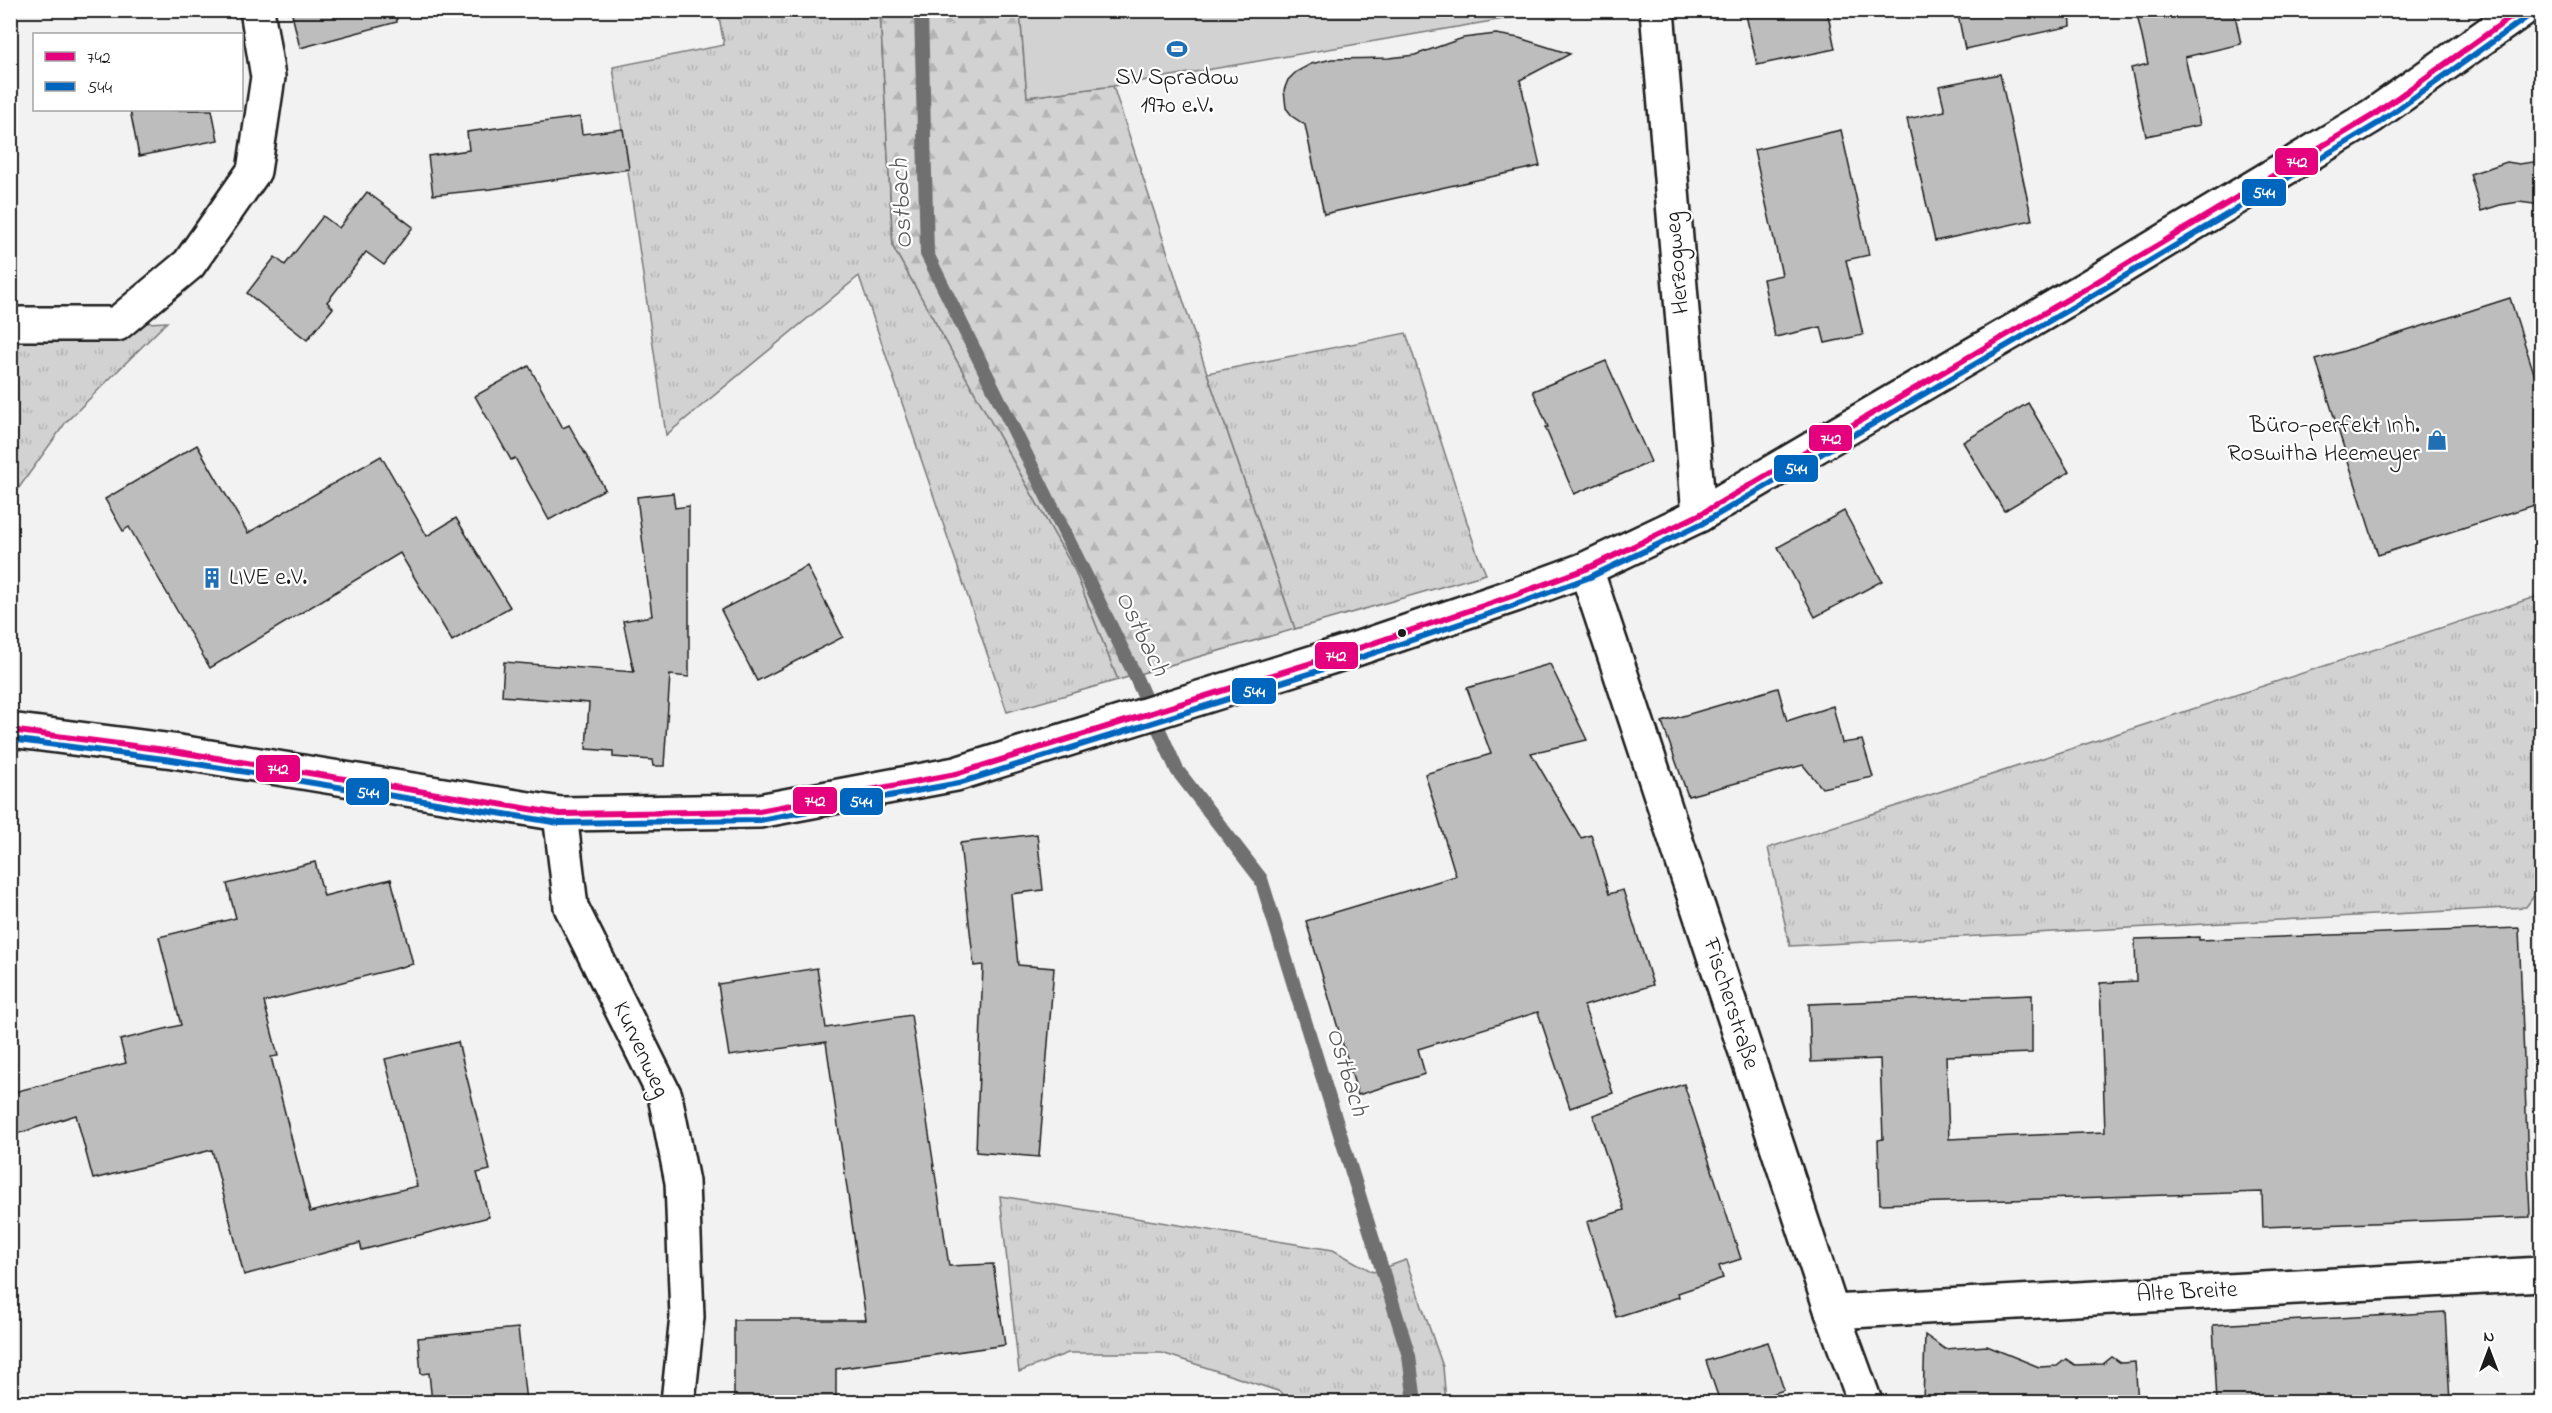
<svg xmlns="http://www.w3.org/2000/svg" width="2552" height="1413" font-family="'Indie Flower',sans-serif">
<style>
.grass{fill:url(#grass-tufts);stroke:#777;stroke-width:1.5}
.forest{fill:url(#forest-firs);stroke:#777;stroke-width:1.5}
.park{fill:#d2d2d2;stroke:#777;stroke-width:1.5}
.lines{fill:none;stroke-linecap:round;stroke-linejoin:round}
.stream{stroke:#707070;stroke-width:14}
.building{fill:#bdbdbd;stroke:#1c1c1c;stroke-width:1.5}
.street-casing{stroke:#1c1c1c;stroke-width:38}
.secondary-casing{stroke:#1c1c1c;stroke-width:38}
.street{stroke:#fff;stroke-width:33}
.secondary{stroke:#fff;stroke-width:33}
.bus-1-casing{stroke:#fff;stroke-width:10}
.bus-2-casing{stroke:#fff;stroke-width:10}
.bus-1{stroke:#e5007d;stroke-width:6}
.bus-2{stroke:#0065bd;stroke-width:6}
.bus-dot{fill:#1c1c1c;stroke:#fff;stroke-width:2}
.labels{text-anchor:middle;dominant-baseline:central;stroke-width:4.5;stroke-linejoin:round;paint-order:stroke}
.poi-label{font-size:24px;fill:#1c1c1c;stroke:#fff}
.street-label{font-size:24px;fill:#1c1c1c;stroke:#fff}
.water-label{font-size:26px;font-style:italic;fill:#5b5b5b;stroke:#fff}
.line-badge{stroke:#fff;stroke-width:2}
.badge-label{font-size:16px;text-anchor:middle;font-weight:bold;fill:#fff}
</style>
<defs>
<pattern id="grass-tufts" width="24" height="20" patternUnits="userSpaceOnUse" patternTransform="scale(1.5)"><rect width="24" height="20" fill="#d2d2d2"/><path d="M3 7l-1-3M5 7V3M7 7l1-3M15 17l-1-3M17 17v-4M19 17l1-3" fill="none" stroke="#b4b4b4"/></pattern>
<pattern id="forest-firs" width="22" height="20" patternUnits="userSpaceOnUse" patternTransform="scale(1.5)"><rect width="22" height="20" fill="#d2d2d2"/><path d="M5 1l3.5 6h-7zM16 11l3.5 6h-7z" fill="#b4b4b4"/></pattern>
</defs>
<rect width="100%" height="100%" fill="#f2f2f2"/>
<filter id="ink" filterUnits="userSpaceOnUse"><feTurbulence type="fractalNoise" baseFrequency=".0167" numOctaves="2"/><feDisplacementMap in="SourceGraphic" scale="12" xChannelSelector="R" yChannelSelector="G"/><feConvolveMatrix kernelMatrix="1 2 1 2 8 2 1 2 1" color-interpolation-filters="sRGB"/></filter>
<g filter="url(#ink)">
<!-- grass -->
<g class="grass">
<polygon points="718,11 880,11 893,247 1075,571 1118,680 1007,712 859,276 666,435 613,67 724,45"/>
<polygon points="167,322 66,422 11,499 11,329"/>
<polygon points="1406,333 1477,553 1486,574 1295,629 1207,373"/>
<polygon points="2541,595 2541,886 2526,907 1790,946 1768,848"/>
<polygon points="1000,1196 1333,1250 1373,1272 1406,1260 1443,1367 1446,1402 1289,1402 1281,1392 1162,1353 1068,1353 1019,1372"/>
</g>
<!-- forest -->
<polygon class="forest" points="880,11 1020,11 1027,97 1113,86 1207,373 1295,629 1118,680 1075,571 893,247"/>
<!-- park -->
<polygon class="park" points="1020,11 1550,10 1550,11 1113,86 1027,97"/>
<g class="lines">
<!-- stream -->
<polyline class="stream" points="921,10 927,254 1132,669 1177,770 1261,879 1409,1356 1415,1402"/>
</g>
<!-- building -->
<g class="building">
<polygon points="291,10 396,10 397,22 300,48"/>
<polygon points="1745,10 1827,10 1835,49 1757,65"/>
<polygon points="1957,10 2070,10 2071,26 1965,49"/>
<polygon points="2136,10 2234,10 2241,44 2185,57 2200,125 2146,136 2131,68 2148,64"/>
<polygon points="1496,34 1519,38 1570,54 1520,80 1540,166 1324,214 1305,125 1293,117 1286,108 1284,90 1288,80 1296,72 1311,64 1332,59 1389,58 1415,55 1463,38"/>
<polygon points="2000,74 2032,220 1935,241 1907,119 1945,111 1939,86"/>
<polygon points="130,110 212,110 218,140 139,156"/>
<polygon points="580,117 582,134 623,129 629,169 491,189 433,195 428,156 469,150 467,132"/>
<polygon points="1841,130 1869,255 1846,260 1863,335 1825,343 1821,327 1775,337 1763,279 1782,275 1754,150"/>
<polygon points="2541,161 2541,205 2519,202 2500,205 2481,211 2470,174 2507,162 2519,164"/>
<polygon points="367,192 413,227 384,265 366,252 327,302 333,308 307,340 247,293 275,257 285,265 323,216 339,228"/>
<polygon points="2510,298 2541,395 2541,503 2378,555 2316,360"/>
<polygon points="1606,361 1651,462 1574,494 1545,427 1548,427 1533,391"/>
<polygon points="529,366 563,428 569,425 605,489 549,520 515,458 511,460 475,396"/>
<polygon points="2028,403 2069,472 2004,511 1963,442"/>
<polygon points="197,445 248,533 381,456 427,536 456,518 510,607 452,641 400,553 210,668 129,527 123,531 105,499"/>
<polygon points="673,493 675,508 689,506 689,677 670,675 664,766 653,766 652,760 613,757 613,751 586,749 589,703 502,696 504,662 634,672 623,621 652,616 637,497"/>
<polygon points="1844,511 1882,581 1815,617 1778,547"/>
<polygon points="807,566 843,637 757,681 721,610"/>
<polygon points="1550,664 1587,740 1531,753 1581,838 1591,835 1609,894 1623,890 1653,985 1584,1006 1613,1093 1570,1108 1538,1012 1418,1049 1425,1074 1358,1095 1306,921 1456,876 1425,774 1491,754 1467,688"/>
<polygon points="1778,688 1787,721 1833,706 1842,743 1862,740 1873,777 1822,788 1803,765 1688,796 1662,722"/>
<polygon points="1037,834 1043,890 1011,894 1018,965 1054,968 1039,1157 976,1152 983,965 974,966 960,843"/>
<polygon points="315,862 324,896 391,879 413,964 264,1002 278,1056 271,1057 310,1212 417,1186 385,1059 458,1042 490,1170 477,1173 489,1217 362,1250 360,1243 244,1275 212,1150 93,1179 76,1115 10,1136 10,1093 126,1063 120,1040 181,1025 159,937 236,918 227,884"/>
<polygon points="2519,928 2530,1217 2263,1227 2262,1192 1880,1204 1878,1140 1883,1139 1880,1059 1811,1062 1809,1004 2032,995 2032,1053 1946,1056 1949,1139 2105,1132 2100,983 2136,981 2135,939 2199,937 2199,940"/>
<polygon points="817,968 826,1028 911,1015 949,1266 993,1264 1005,1345 836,1369 836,1402 734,1402 734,1320 866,1320 826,1042 729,1056 718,984"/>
<polygon points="1684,1084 1741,1259 1719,1266 1723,1278 1678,1293 1679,1297 1616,1317 1587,1222 1624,1210 1593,1115"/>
<polygon points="2445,1312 2450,1402 2217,1402 2213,1325"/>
<polygon points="518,1328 526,1402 432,1402 429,1373 421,1374 418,1338"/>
<polygon points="1925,1335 1945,1349 1987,1346 2039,1367 2057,1366 2066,1359 2075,1365 2103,1364 2112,1357 2121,1363 2135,1362 2138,1402 1923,1402"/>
<polygon points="1768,1342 1784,1390 1747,1402 1720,1402 1706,1361"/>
</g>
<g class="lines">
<!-- street casing -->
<g class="street-casing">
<g id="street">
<polyline points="1657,10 1699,515"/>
<polyline points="10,324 117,324 189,264 254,171 268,77 257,10"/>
<polyline points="1586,569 1832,1312 1865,1402"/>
<polyline points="560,814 571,907 665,1096 682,1182 687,1317 678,1402"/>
<polyline points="1832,1312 2542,1274"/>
</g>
</g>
<!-- secondary casing -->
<g class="secondary-casing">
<polyline id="secondary" points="10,730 173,751 560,814 759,811 956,774 1353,650 1515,595 1586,569 1699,515 2085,289 2372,116 2522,10"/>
</g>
<!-- street -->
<use href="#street" class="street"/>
<!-- secondary -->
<use href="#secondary" class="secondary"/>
<!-- bus-1 casing -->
<g class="bus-1-casing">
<polyline id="bus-1" points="10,730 173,751 560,814 759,811 956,774 1353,650 1515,595 1586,569 1699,515 2085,289 2372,116 2521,10"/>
</g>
<!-- bus-2 casing -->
<g class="bus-2-casing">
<polyline id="bus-2" points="10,739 172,760 559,823 760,820 959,783 1356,659 1518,604 1590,577 1703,523 2090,297 2377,124 2527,17"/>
</g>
<!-- bus-1 -->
<use href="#bus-1" class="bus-1"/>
<!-- bus-2 -->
<use href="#bus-2" class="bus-2"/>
</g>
</g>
<!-- icons -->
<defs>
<g id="stadium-bare" transform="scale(1.62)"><path d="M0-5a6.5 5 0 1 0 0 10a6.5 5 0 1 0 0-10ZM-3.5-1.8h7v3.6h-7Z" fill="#1f6fb2" stroke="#fff" stroke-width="2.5" paint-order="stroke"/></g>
<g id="shop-bare" transform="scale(1.62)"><path d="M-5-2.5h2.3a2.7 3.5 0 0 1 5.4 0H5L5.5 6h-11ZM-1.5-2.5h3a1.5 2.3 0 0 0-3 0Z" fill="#1f6fb2" stroke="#fff" stroke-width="2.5" paint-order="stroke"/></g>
<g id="building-bare" transform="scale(1.62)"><path d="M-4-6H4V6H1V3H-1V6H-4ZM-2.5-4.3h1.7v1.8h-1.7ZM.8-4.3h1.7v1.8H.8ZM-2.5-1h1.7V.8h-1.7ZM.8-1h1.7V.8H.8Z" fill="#1f6fb2" stroke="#fff" stroke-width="2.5" paint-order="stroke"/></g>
</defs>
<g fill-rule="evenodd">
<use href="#stadium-bare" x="1177" y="49"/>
<use href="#shop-bare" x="2437" y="440"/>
<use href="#building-bare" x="212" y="578"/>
</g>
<!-- markers -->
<circle class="bus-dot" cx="1402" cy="633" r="5"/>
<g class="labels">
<!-- poi labels -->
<g class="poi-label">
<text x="1177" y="78">SV Spradow<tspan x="1177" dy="28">1970 e.V.</tspan></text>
<text x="2420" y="426" text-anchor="end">Büro-perfekt Inh.<tspan x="2420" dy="28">Roswitha Heemeyer</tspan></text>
<text x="229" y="578" text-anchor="start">LIVE e.V.</text>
</g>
<!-- street labels -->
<g class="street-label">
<text transform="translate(1678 263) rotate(-95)">Herzogweg</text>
<text transform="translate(1730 1004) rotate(72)">Fischerstraße</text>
<text transform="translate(640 1050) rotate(65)">Kurvenweg</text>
<text transform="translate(2187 1293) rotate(-3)">Alte Breite</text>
</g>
<!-- water labels -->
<g class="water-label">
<text transform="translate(903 204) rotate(-93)">Ostbach</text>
<text transform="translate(1141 634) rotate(64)">Ostbach</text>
<text transform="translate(1346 1072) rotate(73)">Ostbach</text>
</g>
</g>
<g class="line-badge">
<rect x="2274" y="147" width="45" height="29" rx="6" fill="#e5007d"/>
<rect x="2241" y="178" width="46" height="29" rx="6" fill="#0065bd"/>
<rect x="1808" y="424" width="45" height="28" rx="6" fill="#e5007d"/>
<rect x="1773" y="454" width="46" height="29" rx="6" fill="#0065bd"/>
<rect x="1314" y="641" width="45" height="29" rx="6" fill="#e5007d"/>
<rect x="1231" y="677" width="46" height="28" rx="6" fill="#0065bd"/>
<rect x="255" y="754" width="46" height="29" rx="6" fill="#e5007d"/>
<rect x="345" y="777" width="45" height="29" rx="6" fill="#0065bd"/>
<rect x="792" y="786" width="46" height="29" rx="6" fill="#e5007d"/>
<rect x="839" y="787" width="45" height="29" rx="6" fill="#0065bd"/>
</g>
<g class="badge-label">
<text x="2297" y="167">742</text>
<text x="2264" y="198">544</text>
<text x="1831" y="444">742</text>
<text x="1796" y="474">544</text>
<text x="1336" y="661">742</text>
<text x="1254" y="697">544</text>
<text x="278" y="774">742</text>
<text x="368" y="798">544</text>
<text x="815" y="806">742</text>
<text x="861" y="807">544</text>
</g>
<!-- margin -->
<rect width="2552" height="1413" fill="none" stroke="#fff" stroke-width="36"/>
<rect x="18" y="18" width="2516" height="1377" fill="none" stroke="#1c1c1c" stroke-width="2" filter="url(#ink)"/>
<!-- legend -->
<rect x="33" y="33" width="210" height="78" fill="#ffffff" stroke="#a4a4a4" stroke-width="1.5"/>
<rect x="45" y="52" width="30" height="9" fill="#e5007d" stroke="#a4a4a4" stroke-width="1.5"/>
<text x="87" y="63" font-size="18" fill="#1c1c1c">742</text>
<rect x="45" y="82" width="30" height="9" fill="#0065bd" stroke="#a4a4a4" stroke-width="1.5"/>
<text x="87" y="93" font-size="18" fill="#1c1c1c">544</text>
<!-- north arrow -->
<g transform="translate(2489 1350)" stroke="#ffffff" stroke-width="4.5" paint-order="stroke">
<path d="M0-4.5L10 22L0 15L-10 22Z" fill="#1c1c1c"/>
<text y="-9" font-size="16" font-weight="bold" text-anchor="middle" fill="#1c1c1c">N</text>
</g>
</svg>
